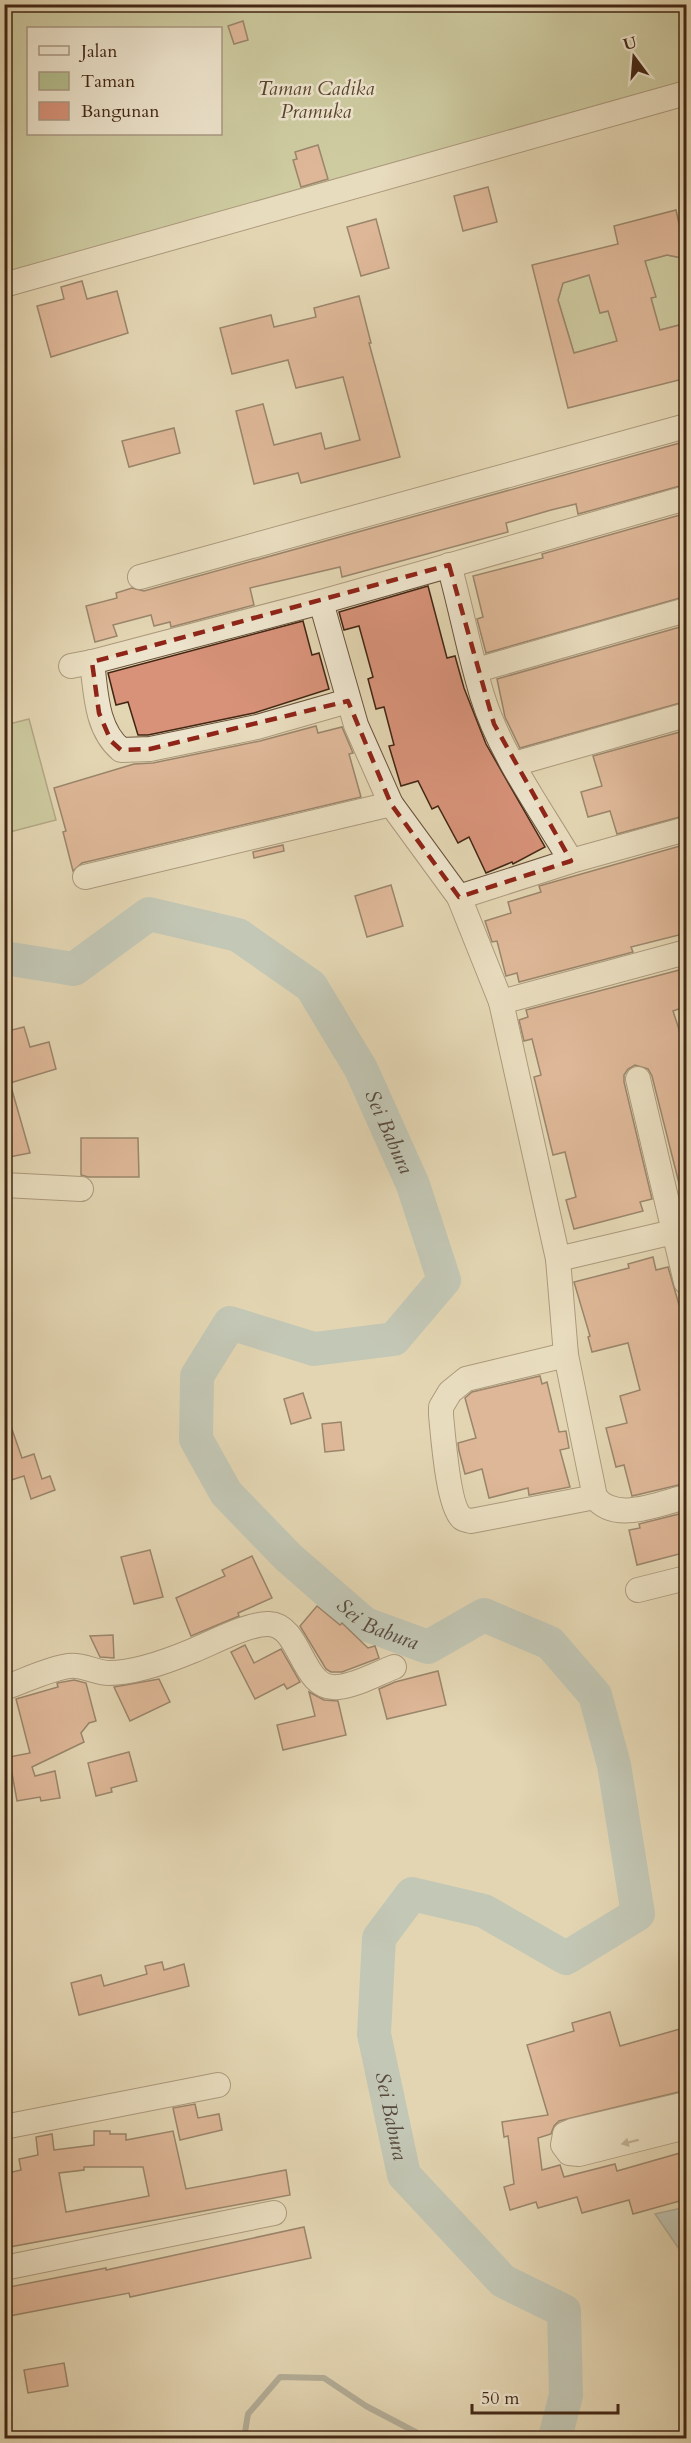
<svg xmlns="http://www.w3.org/2000/svg" width="691" height="2443" font-family="Cardo,serif">
<style>
.green{fill:#b3be8d;stroke:#7a7250;stroke-width:1.5;fill-rule:evenodd}
.water{fill:#9cb6b9;stroke:#787c77;stroke-width:1.5}
.lines{fill:none;stroke-linecap:round;stroke-linejoin:round}
.stream{stroke:#787c77;stroke-width:6}
.river{stroke:#9cb6b9;stroke-width:34}
.building{fill:#d79279;stroke:#422614;stroke-width:1.5;fill-rule:evenodd}
.minor-casing{stroke:#6a523c;stroke-width:26}
.minor{stroke:#ede4cd;stroke-width:24}
.oneway{fill:#988570}
.marked{fill:none;stroke:#8f2418;stroke-width:4.5;stroke-dasharray:12 8;stroke-linejoin:round}
.labels{text-anchor:middle;dominant-baseline:central;stroke-width:5;stroke-linejoin:round;paint-order:stroke}
.park-label{font-size:20px;font-style:italic;fill:#59442c;stroke:#ede4cd}
.water-label{font-size:21px;font-style:italic;fill:#584a3d;stroke:#ede4cd}
</style>
<rect width="100%" height="100%" fill="#e3d6b2"/>
<filter id="stains"><feTurbulence type="fractalNoise" baseFrequency=".00333" numOctaves="4"/><feColorMatrix values="0 0 0 0 .2 0 0 0 0 .09 0 0 0 0 .02 0 0 0 .5 -.17"/></filter>
<radialGradient id="worn" r=".72"><stop offset=".6" stop-color="#630" stop-opacity="0"/><stop offset="1" stop-color="#630" stop-opacity=".3"/></radialGradient>
<!-- green -->
<g class="green">
<path d="M5,5H686V98L5,281ZM28,28H220V134H28Z"/>
<polygon points="667,255 686,259 686,323 645,334 654,309 651,298 655,297 629,265"/>
<polygon points="607,270 602,290 594,292 600,313 608,311 628,338 574,353 558,300 563,283"/>
<polygon points="29,719 56,820 6,833 5,725"/>
</g>
<!-- water -->
<polygon class="water" points="686,2207 686,2259 655,2214"/>
<g class="lines">
<!-- stream -->
<polyline class="stream" points="244,2438 248,2414 280,2377 324,2378 366,2406 427,2438"/>
<!-- river -->
<path class="river" id="s1" d="M4,958L74,969L149,914L238,935L311,986L361,1069L413,1185L444,1280L394,1339L314,1349L230,1323L197,1376L196,1439L226,1493L289,1558L365,1624L428,1647L484,1615L550,1643L595,1695L614,1765L638,1914L566,1958L484,1911L412,1894L379,1938L374,2034L404,2175L503,2281L564,2311L566,2395L555,2438"/>
</g>
<!-- building -->
<g class="building">
<polygon points="243,21 248,40 234,44 228,26"/>
<polygon points="318,145 328,179 301,187 293,160 297,159 295,152"/>
<polygon points="488,187 497,222 463,231 454,196"/>
<path d="M676,210L680,228L687,227V259L667,255L645,261L656,297L651,298L660,330L687,323V378L568,408L532,265L618,244L614,226ZM589,275L600,313L608,311L617,341L574,353L558,300L563,283Z"/>
<polygon points="376,219 389,268 361,276 347,227"/>
<polygon points="82,281 87,299 117,291 128,333 51,357 37,306 64,299 61,287"/>
<polygon points="359,296 371,343 369,343 400,457 301,483 298,473 254,484 236,411 263,404 274,445 321,433 325,449 360,440 343,377 296,388 288,360 232,374 220,328 271,315 274,327 316,317 314,308"/>
<polygon points="174,428 180,453 129,467 122,441"/>
<polygon points="687,441 687,484 578,514 576,504 551,510 506,523 508,532 342,577 340,567 250,588 254,605 171,627 170,622 154,626 151,615 113,625 117,636 95,642 86,606 117,598 116,593 132,588 144,591"/>
<polygon points="687,513 687,596 486,653 477,619 483,617 473,576 543,558 542,554"/>
<polygon points="428,586 447,658 455,656 464,688 486,744 545,847 513,864 512,862 486,873 469,837 458,843 438,806 432,809 418,781 401,786 389,746 394,745 384,707 376,709 368,679 373,677 359,626 344,630 339,612"/>
<polygon points="303,621 312,655 319,653 329,689 254,713 148,735 138,735 128,702 116,705 108,673"/>
<polygon points="687,625 687,701 520,748 505,717 497,679"/>
<polygon points="316,726 318,733 342,727 353,753 349,754 361,797 82,863 73,871 63,832 66,831 54,788 134,764 153,763 260,741"/>
<polygon points="687,730 687,815 617,834 610,811 588,817 581,792 602,786 593,756"/>
<polygon points="687,844 687,933 631,947 633,952 519,982 517,973 506,976 497,941 492,942 485,921 511,913 508,902 541,892 539,886"/>
<polygon points="283,845 284,851 254,858 253,852"/>
<polygon points="391,885 403,926 367,937 355,896"/>
<polygon points="687,968 687,1006 673,1011 687,1054 687,1215 652,1076 648,1069 635,1065 628,1069 624,1075 624,1082 652,1199 640,1202 643,1211 574,1229 566,1200 576,1197 565,1152 553,1155 534,1077 541,1075 532,1039 524,1041 519,1020 528,1017 526,1010"/>
<polygon points="24,1027 30,1047 49,1042 56,1069 10,1083 30,1153 4,1158 4,1032"/>
<polygon points="81,1138 138,1138 139,1177 88,1177 81,1175"/>
<polygon points="653,1257 656,1270 668,1267 687,1332 687,1483 632,1496 624,1465 616,1467 606,1428 627,1423 620,1396 640,1390 628,1343 592,1352 588,1337 590,1336 574,1282 629,1268 628,1264"/>
<polygon points="540,1376 542,1384 547,1382 559,1432 566,1431 569,1448 560,1450 570,1487 529,1495 528,1488 489,1498 482,1469 465,1474 459,1451 458,1443 476,1438 465,1398 472,1392"/>
<polygon points="303,1393 311,1418 291,1424 284,1399"/>
<polygon points="7,1415 22,1458 34,1454 42,1479 50,1476 55,1490 31,1499 24,1476 8,1481 4,1470 4,1416"/>
<polygon points="341,1422 344,1450 325,1452 322,1424"/>
<polygon points="687,1512 687,1552 637,1565 629,1530 640,1528 639,1524"/>
<polygon points="150,1550 163,1597 134,1604 121,1557"/>
<polygon points="252,1556 272,1598 238,1613 239,1616 191,1636 176,1598 225,1576 222,1570"/>
<polygon points="317,1606 340,1625 342,1623 368,1648 375,1646 379,1658 342,1672 331,1672 326,1669 300,1626"/>
<polygon points="113,1635 114,1658 100,1657 90,1636"/>
<polygon points="245,1645 254,1663 281,1649 300,1682 287,1689 284,1684 255,1699 231,1652"/>
<polygon points="438,1671 446,1705 387,1719 379,1689 395,1682"/>
<polygon points="159,1679 170,1702 130,1721 114,1687"/>
<polygon points="74,1680 86,1683 96,1721 89,1723 81,1733 84,1742 32,1767 35,1776 55,1771 60,1798 41,1801 40,1797 17,1801 9,1757 30,1753 16,1699 58,1687 57,1683"/>
<polygon points="309,1692 324,1700 338,1701 346,1735 283,1750 277,1725 315,1716"/>
<polygon points="129,1752 137,1781 111,1788 112,1792 96,1796 88,1763"/>
<polygon points="162,1962 164,1970 184,1964 189,1986 79,2015 71,1983 101,1975 104,1986 147,1974 145,1966"/>
<polygon points="610,2012 620,2046 687,2027 687,2090 559,2121 554,2126 551,2134 538,2138 542,2170 560,2165 564,2177 615,2164 617,2171 687,2151 687,2199 633,2214 629,2200 582,2213 577,2197 538,2208 536,2202 510,2210 504,2187 514,2184 508,2136 504,2137 502,2122 548,2115 527,2045 574,2031 572,2023"/>
<polygon points="195,2104 198,2118 219,2114 222,2130 180,2140 173,2108"/>
<path d="M94,2131H110V2134H126V2140L173,2131L186,2189L286,2170L290,2195L4,2248V2179L9,2178L8,2173L21,2170L19,2159L38,2155L36,2137L52,2134L54,2150L94,2145ZM84,2167H143L149,2196L66,2212L59,2173L84,2170Z"/>
<polygon points="304,2227 311,2258 130,2297 129,2293 4,2317 4,2288 106,2268 106,2270"/>
<polygon points="64,2363 68,2386 28,2393 24,2370"/>
</g>
<g class="lines">
<!-- minor casing -->
<g class="minor-casing">
<g id="minor">
<polyline points="4,285 686,93"/>
<path d="M449,565C461,608 469,652 482,695C500,754 540,808 571,861"/>
<polyline points="140,577 686,426"/>
<path d="M321,602L356,725L391,804L459,897L501,1002L558,1259L566,1355L595,1497C615,1524 660,1503 686,1497"/>
<path d="M92,662C96,693 96,729 121,750L150,749L257,727L348,701"/>
<polyline points="71,666 92,662 321,602 686,498"/>
<polyline points="477,670 686,610"/>
<polyline points="514,764 686,715"/>
<polyline points="85,877 391,804"/>
<polyline points="459,897 571,861 686,829"/>
<polyline points="501,1002 686,952"/>
<polyline points="638,1079 686,1282"/>
<polyline points="4,1185 81,1189"/>
<polyline points="558,1259 686,1229"/>
<path d="M566,1355L466,1379L450,1392L441,1407V1415C443,1434 448,1507 462,1518C464,1520 468,1520 471,1521L595,1497"/>
<polyline points="638,1590 686,1578"/>
<path d="M4,1688C25,1681 47,1669 69,1666C83,1664 95,1673 109,1673C136,1673 168,1661 192,1651C212,1643 249,1623 269,1624C302,1625 301,1692 338,1687C357,1685 376,1674 394,1667"/>
<polyline points="686,2104 572,2131 565,2134 563,2145 569,2153 579,2154 686,2127"/>
<polyline points="4,2127 218,2085"/>
<polyline points="4,2268 274,2213"/>
</g>
</g>
<!-- minor -->
<use href="#minor" class="minor"/>
</g>
<!-- one-way arrows -->
<defs><path id="oneway-solid" d="M-6-.8H1V-3.2L6.5 0L1 3.2V.8H-6Z" transform="scale(1.5)"/></defs>
<use class="oneway" href="#oneway-solid" transform="translate(630 2142) rotate(166)"/>
<!-- marked area -->
<path d="M0 0H691V2443H0ZM449,565L494,724L571,861L459,897L391,804L348,701L150,749L121,750L111,741L99,713L92,662Z" fill="#e3d6b2" fill-opacity=".55" fill-rule="evenodd"/>
<path class="marked" d="M449,565L494,724L571,861L459,897L391,804L348,701L150,749L121,750L111,741L99,713L92,662Z"/>
<g class="labels">
<!-- park labels -->
<g class="park-label">
<text x="316" y="88">Taman Cadika<tspan x="316" dy="23">Pramuka</tspan></text>
</g>
<!-- water labels -->
<g class="water-label">
<text stroke="none"><textPath href="#s1" startOffset="510">Sei Babura</textPath></text>
<text stroke="none"><textPath href="#s1" startOffset="1304">Sei Babura</textPath></text>
<text stroke="none"><textPath href="#s1" startOffset="2276">Sei Babura</textPath></text>
</g>
</g>
<!-- margin -->
<rect width="691" height="2443" fill="none" stroke="#e3d6b2" stroke-width="24"/>
<rect x="6" y="6" width="679" height="2431" fill="none" stroke="#422614" stroke-width="3"/>
<rect x="12" y="12" width="667" height="2419" fill="none" stroke="#422614" stroke-width="1.5"/>
<!-- legend -->
<rect x="27" y="27" width="195" height="108" fill="#ede4cd" stroke="#a99883" stroke-width="1.5"/>
<rect x="39" y="46" width="30" height="9" fill="#ede4cd" stroke="#a99883" stroke-width="1.5"/>
<text x="81" y="57" font-size="18" fill="#422614">Jalan</text>
<rect x="39" y="72" width="30" height="18" fill="#b3be8d" stroke="#a99883" stroke-width="1.5"/>
<text x="81" y="87" font-size="18" fill="#422614">Taman</text>
<rect x="39" y="102" width="30" height="18" fill="#d79279" stroke="#a99883" stroke-width="1.5"/>
<text x="81" y="117" font-size="18" fill="#422614">Bangunan</text>
<!-- north arrow -->
<g transform="translate(634 57) rotate(344)" stroke="#ede4cd" stroke-width="4.5" paint-order="stroke">
<path d="M0-4.5L10 22L0 15L-10 22Z" fill="#422614"/>
<text y="-9" font-size="16" font-weight="bold" text-anchor="middle" fill="#422614">U</text>
</g>
<!-- scale -->
<path d="M472 2404v9h146v-9" fill="none" stroke="#422614" stroke-width="3"/>
<text x="481" y="2404" font-size="18" fill="#422614" stroke="#ede4cd" stroke-width="4.5" paint-order="stroke">50 m</text>
<rect width="100%" height="100%" filter="url(#stains)"/>
<rect width="100%" height="100%" fill="url(#worn)"/>
</svg>
